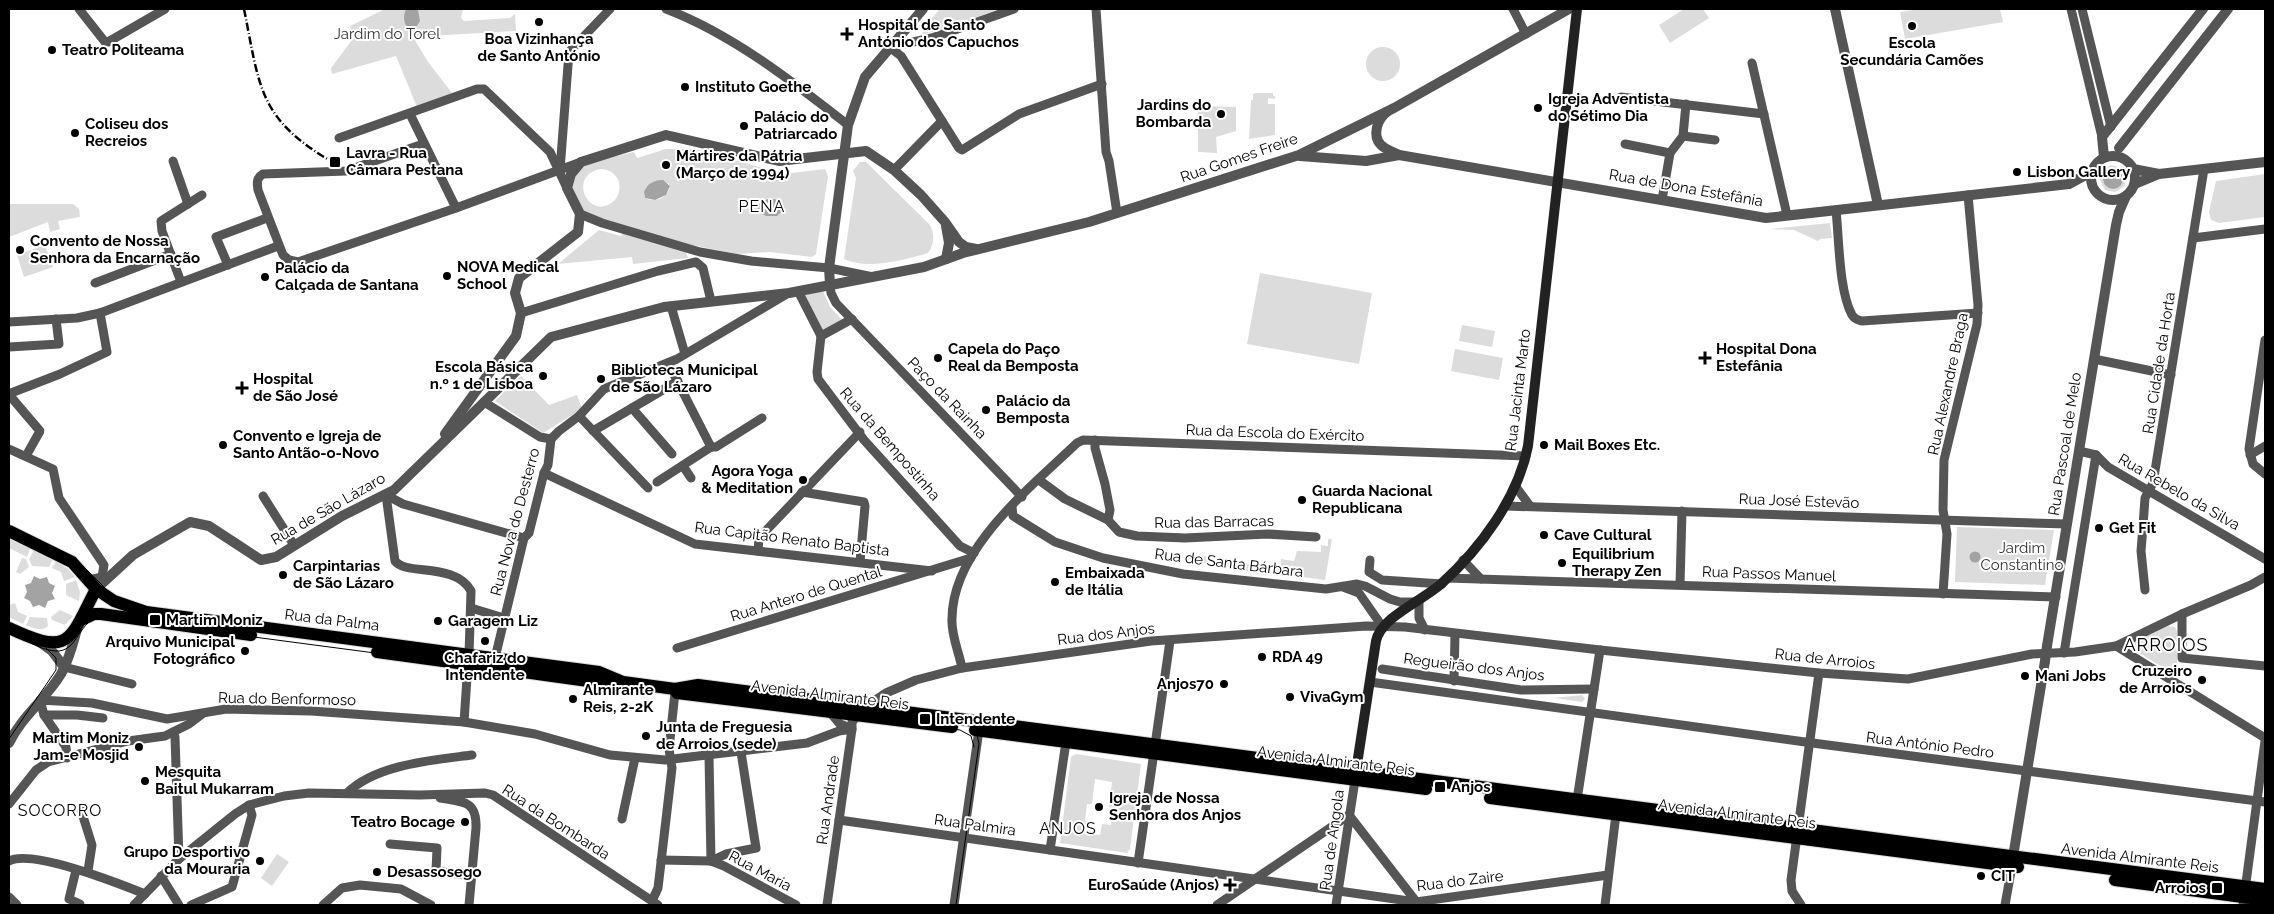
<svg xmlns="http://www.w3.org/2000/svg" width="2274" height="914" font-family="Raleway,sans-serif">
<style>
.green{fill:#dcdcdc;fill-rule:evenodd}
.water{fill:#a3a3a3}
.lines{fill:none;stroke-linecap:round;stroke-linejoin:round}
.primary-casing{stroke:#dbdbdb;stroke-width:14}
.minor{stroke:#555;stroke-width:9}
.tertiary{stroke:#555;stroke-width:10}
.secondary{stroke:#222;stroke-width:10}
.primary{stroke:#000;stroke-width:12}
.tram{stroke:#000;stroke-width:1}
.rail{stroke:#000;stroke-width:2.5;stroke-dasharray:8 2.5 1 2.5;stroke-linecap:butt}
.tertiary-bridge{stroke:#555;stroke-width:10}
.poi-dot{fill:#000;stroke:#fff;stroke-width:2}
.labels{text-anchor:middle;dominant-baseline:central;stroke-width:4;stroke-linejoin:round;paint-order:stroke}
.poi-label{font-size:15px;font-weight:bold;fill:#000;stroke:#fff;text-anchor:start}
.park-label{font-size:15px;fill:#333;stroke:#fff}
.street-label{font-size:15px;fill:#000;stroke:#fff}
.neighbourhood-label{font-size:16px;letter-spacing:1px;fill:#000;stroke:#fff}
.quarter-label{font-size:18px;letter-spacing:1px;fill:#000;stroke:#fff}
</style>
<rect width="100%" height="100%" fill="#fff"/>
<!-- green -->
<g class="green">
<polygon points="385,9 463,9 461,18 464,21 510,18 515,14 516,31 413,37 428,62 452,93 417,107 396,56 332,74 331,68 352,40 350,26"/>
<polygon points="940,9 999,9 941,30 923,34 923,28"/>
<polygon points="1684,9 1703,9 1709,18 1670,43 1659,25"/>
<polygon points="1920,9 2000,9 2003,22 1905,39 1900,12"/>
<circle cx="1383" cy="64" r="17"/>
<polygon points="1256,93 1273,93 1273,96 1275,96 1275,99 1268,98 1268,104 1275,104 1275,135 1249,139 1251,100 1253,100 1253,94"/>
<polygon points="1198,106 1236,107 1236,131 1216,137 1217,153 1198,152"/>
<path d="M666,149H692L703,151L783,174L825,169L828,176L816,254L812,257L770,252L737,254L687,244L685,250L688,258L633,264L632,257L558,264L599,230L621,236L623,232L585,213L571,189L577,169L605,157L609,158L634,152L637,158ZM601,169C618,170 625,186 615,200C589,224 566,174 601,169ZM653,182L668,183L670,186C668,198 656,203 645,198L644,194L646,187ZM774,198L783,202L784,210L780,214H762L758,211V204L764,199Z"/>
<path d="M860,162H866L930,225C935,234 934,245 928,253C904,260 867,270 844,259L856,178L853,171Z"/>
<path d="M2111,165L2122,168L2126,175L2125,186L2115,192L2105,190L2100,180L2104,169ZM2122,173L2123,179L2119,187H2107L2104,182V175Z"/>
<polygon points="2265,174 2265,217 2219,223 2211,220 2209,212 2216,181"/>
<polygon points="9,204 73,204 79,209 80,217 58,221 60,229 50,232 48,222 9,237"/>
<polygon points="1830,223 1832,238 1820,239 1818,241 1794,230 1771,229"/>
<polygon points="45,245 53,267 24,277 17,255"/>
<polygon points="1260,273 1372,293 1359,364 1247,344"/>
<polygon points="823,291 830,307 844,322 822,333 805,295"/>
<polygon points="1462,325 1495,331 1492,347 1459,341"/>
<polygon points="1455,349 1503,358 1499,380 1451,371"/>
<polygon points="521,376 549,405 577,395 582,409 543,433 495,401"/>
<polygon points="1957,527 2054,530 2045,585 1955,582"/>
<polygon points="9,539 30,549 27,557 9,548"/>
<polygon points="1328,539 1332,539 1325,580 1280,574 1281,559 1294,561 1297,551 1321,552 1321,545 1328,546"/>
<polygon points="34,550 53,559 49,567 32,566 29,559"/>
<polygon points="1204,556 1268,568 1266,575 1203,563"/>
<polygon points="22,558 26,559 29,567 20,574 16,572"/>
<polygon points="56,561 68,569 75,577 64,581 61,572 52,568"/>
<polygon points="76,580 80,592 79,601 66,595 66,584"/>
<polygon points="15,603 18,612 27,616 23,624 9,617 9,605"/>
<polygon points="60,610 73,616 65,625 52,620 51,617"/>
<path d="M30,617L47,618L48,626C42,632 33,628 26,625Z"/>
<polygon points="2168,626 2175,627 2177,631 2177,666 2172,671 2167,670 2136,651 2133,646 2133,641 2138,638"/>
<polygon points="1582,695 1585,699 1582,702 1554,698"/>
<path d="M1076,754L1141,764L1130,849L1127,853L1060,843L1071,757ZM1095,779L1112,782L1109,807L1113,808L1111,825L1102,824L1100,835L1091,834L1092,822L1085,821L1087,804H1092Z"/>
<polygon points="277,854 289,862 272,886 261,878"/>
</g>
<!-- water -->
<g class="water">
<path d="M406,9L418,10L420,21L415,29H409C403,24 403,16 406,9Z"/>
<circle cx="2113" cy="179" r="10"/>
<path d="M663,180L670,186L666,195L655,200L645,198L644,192C647,183 655,180 663,180Z"/>
<polygon points="771,198 782,201 785,209 777,216 766,216 758,211 758,205 761,201"/>
<circle cx="1975" cy="557" r="5.5"/>
<polygon points="34,576 40,579 47,577 49,583 55,586 52,593 55,599 48,601 45,608 39,605 33,607 30,601 24,598 27,592 25,585 31,583"/>
</g>
<g class="lines">
<!-- primary casing -->
<g class="primary-casing">
<g id="primary">
<polyline points="9,531 72,562 96,589 114,601 146,612 599,672 623,682 675,689 698,685 2265,889"/>
<polyline points="81,620 94,614 101,614 251,635"/>
<path d="M9,628C71,657 69,641 96,589"/>
<polyline points="377,652 617,685"/>
<polyline points="677,693 952,727"/>
<polyline points="975,730 1426,789"/>
<polyline points="1490,798 2018,867"/>
<polyline points="2115,880 2265,900"/>
</g>
</g>
<!-- minor -->
<g class="minor">
<polyline points="79,9 105,42 108,42 165,9"/>
<path d="M666,9C732,34 793,82 848,125"/>
<polyline points="1096,9 1106,152 1109,161 1117,213"/>
<polyline points="1513,9 1526,34"/>
<polyline points="2071,9 2102,137"/>
<polyline points="2082,9 2111,127"/>
<polyline points="889,47 901,56 959,148 962,150 1019,114 1102,84"/>
<polyline points="889,47 932,38 1014,9"/>
<polyline points="1752,63 1787,215"/>
<polyline points="1621,97 1764,114"/>
<polyline points="410,114 456,208"/>
<polyline points="1683,136 1715,140"/>
<polyline points="339,138 477,89 484,89 550,152 567,188"/>
<path d="M423,144L346,171L263,174C256,178 257,183 258,190L283,255L289,260L298,262L456,208L581,162"/>
<polyline points="1625,144 1670,153"/>
<polyline points="173,161 188,204"/>
<polyline points="560,170 569,52 610,9"/>
<polyline points="894,170 942,121"/>
<polyline points="1662,200 1670,153 1683,136 1686,104"/>
<path d="M1836,210C1839,238 1839,292 1852,315C1855,320 1858,320 1862,321L1978,313"/>
<polyline points="580,214 602,223 700,252 751,261 829,268 873,277"/>
<polyline points="2193,238 2265,229"/>
<polyline points="228,265 216,237 267,218"/>
<polyline points="181,282 162,231 161,221 202,195"/>
<polyline points="95,283 171,254"/>
<polyline points="830,284 831,293 836,303 1022,497"/>
<polyline points="798,291 821,336 852,319"/>
<polyline points="671,306 685,354"/>
<polyline points="521,313 658,271 696,262 703,268 711,301"/>
<polyline points="9,322 77,318 100,313 278,246"/>
<polyline points="821,336 817,372 818,379 864,440 960,546 974,553"/>
<polyline points="2265,340 2249,449 2253,464 2265,474"/>
<polyline points="9,347 59,344 56,319"/>
<polyline points="2094,359 2171,375"/>
<polyline points="668,363 711,447"/>
<polyline points="484,402 540,437 551,439"/>
<polyline points="632,408 672,454"/>
<polyline points="579,416 648,488"/>
<polyline points="593,431 678,381"/>
<polyline points="551,439 559,431 579,416 604,389 677,359 787,294"/>
<polyline points="1095,440 1095,448 1105,484 1110,510 1108,520"/>
<polyline points="711,447 716,447 762,418"/>
<polyline points="9,449 53,469 59,498 104,565 102,577 89,580"/>
<polyline points="2079,451 2096,455 2108,467 2265,559"/>
<polyline points="2250,455 2265,446"/>
<polyline points="26,456 40,431 11,397 11,393 60,374 107,352 100,313"/>
<polyline points="683,466 691,478"/>
<polyline points="544,473 695,544 932,571"/>
<polyline points="1039,480 1065,499 1108,520 1119,532 1137,536 1185,538 1268,534 1316,537"/>
<polyline points="657,482 711,447"/>
<polyline points="1516,487 1530,506"/>
<polyline points="802,492 864,502 865,506 860,562"/>
<path d="M386,495L395,561C406,576 455,562 471,591L469,655"/>
<polyline points="386,495 403,504 524,538"/>
<polyline points="263,496 294,545"/>
<polyline points="1505,506 2067,524"/>
<polyline points="1012,507 1013,516 1055,542 1103,558 1183,574 1268,583 1326,589 1357,584 1365,586 1390,599 1400,602 1419,602 1419,618 1425,630"/>
<polyline points="758,551 759,538 860,432"/>
<polyline points="1370,560 1369,572 1382,580 1442,584"/>
<polyline points="1463,560 1481,579"/>
<polyline points="1447,578 2056,597"/>
<polyline points="1680,585 1682,511"/>
<polyline points="1343,587 1359,593 1382,626"/>
<polyline points="2145,590 2141,551 2143,526 2145,498 2153,483 2204,169"/>
<polyline points="1943,594 1947,534 1943,510 1944,460 1977,324 1978,305 1968,195"/>
<polyline points="471,608 504,618"/>
<polyline points="2182,614 2182,658 2265,666"/>
<polyline points="2116,646 2265,738"/>
<polyline points="677,648 971,558"/>
<polyline points="2064,653 2096,455"/>
<polyline points="495,658 524,538 529,533 544,473 548,465 551,439"/>
<polyline points="64,667 132,684"/>
<path d="M962,668C959,652 951,635 952,619C952,549 1030,488 1077,443L1083,440L1526,456"/>
<polyline points="1382,669 1521,690 1594,689"/>
<polyline points="1454,681 1455,634"/>
<polyline points="1370,682 1820,744 2265,802"/>
<polyline points="865,707 886,693 916,680 962,668 1151,641 1366,626 1405,627 1600,650 1819,673 1908,679 2032,654 2075,652 2116,646 2182,614 2251,585 2265,577"/>
<polyline points="44,715 77,715 103,718"/>
<polyline points="464,722 468,663"/>
<polyline points="173,732 175,737 179,859"/>
<polyline points="709,756 711,861"/>
<polyline points="67,758 66,747 44,715 40,700 92,703 167,719 226,709 311,711 464,722 535,734 610,755 665,760 807,743 839,731 852,729 852,722 858,715"/>
<path d="M347,793C376,764 434,760 472,755"/>
<path d="M440,798C463,802 477,800 476,828L469,905"/>
<polyline points="1577,800 1600,650"/>
<polyline points="9,804 36,770 48,762 128,741 165,736 189,724 201,715"/>
<polyline points="81,810 92,845 88,871"/>
<polyline points="1349,815 1418,904"/>
<polyline points="622,819 635,758"/>
<polyline points="839,820 1416,902 1608,875"/>
<polyline points="390,844 437,848 436,871 472,876"/>
<polyline points="1050,850 1066,742"/>
<polyline points="661,860 711,861 724,866 796,905"/>
<path d="M9,861C32,849 120,884 145,894"/>
<polyline points="711,861 726,854 756,848 741,752"/>
<polyline points="1138,863 1170,641"/>
<polyline points="76,870 69,899 80,904"/>
<polyline points="161,876 179,905"/>
<polyline points="9,897 17,905"/>
<polyline points="652,901 658,888 672,768 669,749 675,692"/>
<polyline points="134,905 179,859 235,814 249,805 284,796 309,793 420,795 485,793 493,795 658,905"/>
<polyline points="191,905 232,887 252,815 249,805"/>
<polyline points="323,905 342,888 360,885 401,889 431,905"/>
<polyline points="827,905 852,729 840,724 829,711"/>
<polyline points="954,905 979,730"/>
<polyline points="1217,905 1349,815"/>
<polyline points="1336,905 1355,780"/>
<polyline points="1605,905 1616,814"/>
<polyline points="1801,905 1792,891 1791,880 1819,673"/>
<polyline points="2005,905 2012,866"/>
<polyline points="2243,905 2265,741"/>
</g>
<!-- tertiary -->
<g class="tertiary">
<polyline points="1835,9 1878,205"/>
<path d="M1387,112C1377,119 1372,136 1381,145C1385,149 1393,152 1399,155"/>
<polyline points="2119,148 2228,9"/>
<circle cx="2113" cy="178" r="22"/>
<polyline points="1300,156 1366,161 1399,155 1766,218 2069,184 2091,172"/>
<polyline points="2104,157 2102,137 2203,9"/>
<polyline points="2133,169 2159,174 2265,162"/>
<polyline points="2135,184 2159,174"/>
<polyline points="946,259 949,243 946,226"/>
<polyline points="830,284 829,268 848,125 865,77 923,9"/>
<polyline points="445,434 516,336 521,313 515,293 519,278 578,232 580,214 567,188 571,174 581,162 666,135 779,161 866,151 894,170 921,195 945,222 959,242 966,247 976,249"/>
<polyline points="96,589 133,555 190,522 209,526 261,560 276,557 342,516 394,490 551,337 664,307 789,293 924,267 963,253 1089,222 1299,155 1394,108 1569,9"/>
<polyline points="38,641 52,651 64,667"/>
<polyline points="2047,646 2116,225 2119,212 2126,196"/>
<path d="M9,743C22,716 46,699 61,674C69,660 73,644 77,629"/>
<polyline points="2012,863 2045,661"/>
</g>
<!-- secondary -->
<path class="secondary" d="M1356,771L1376,641C1381,617 1422,601 1441,584C1480,549 1518,498 1528,446L1577,9"/>
<!-- primary -->
<use href="#primary" class="primary"/>
<!-- tram -->
<g class="tram">
<polyline points="9,529 77,560 109,592 126,603 144,609 599,670 623,682 675,688 699,683 967,719 976,730 979,744 956,905"/>
<path d="M9,632C22,638 40,650 55,651C79,653 78,618 102,617L625,686"/>
<polyline points="675,692 960,730 971,736 974,747"/>
<polyline points="9,739 56,670 56,658 46,648"/>
</g>
<!-- rail -->
<path class="rail" d="M244,9C260,88 258,119 334,163"/>
<!-- tertiary-bridge -->
<polyline class="tertiary-bridge" points="2045,661 2047,646"/>
</g>
<!-- markers -->
<g class="poi-dot">
<circle cx="539" cy="22" r="5"/>
<circle cx="1912" cy="26" r="5"/>
<path d="M844.5 26.5h5v5h5v5h-5v5h-5v-5h-5v-5h5z"/>
<circle cx="52" cy="50" r="5"/>
<circle cx="685" cy="87" r="5"/>
<circle cx="1538" cy="108" r="5"/>
<circle cx="1221" cy="114" r="5"/>
<circle cx="744" cy="126" r="5"/>
<circle cx="75" cy="133" r="5"/>
<rect x="329" y="156" width="12" height="12" rx="2.5"/>
<circle cx="666" cy="165" r="5"/>
<circle cx="2017" cy="172" r="5"/>
<circle cx="20" cy="250" r="5"/>
<circle cx="447" cy="276" r="5"/>
<circle cx="265" cy="277" r="5"/>
<circle cx="938" cy="358" r="5"/>
<path d="M1702.5 350.5h5v5h5v5h-5v5h-5v-5h-5v-5h5z"/>
<circle cx="543" cy="376" r="5"/>
<circle cx="601" cy="379" r="5"/>
<path d="M239.5 380.5h5v5h5v5h-5v5h-5v-5h-5v-5h5z"/>
<circle cx="986" cy="410" r="5"/>
<circle cx="223" cy="445" r="5"/>
<circle cx="1544" cy="445" r="5"/>
<circle cx="803" cy="480" r="5"/>
<circle cx="1302" cy="500" r="5"/>
<circle cx="2099" cy="528" r="5"/>
<circle cx="1544" cy="535" r="5"/>
<circle cx="1562" cy="563" r="5"/>
<circle cx="283" cy="575" r="5"/>
<circle cx="1055" cy="582" r="5"/>
<rect x="149" y="614" width="12" height="12" rx="2.5"/>
<circle cx="438" cy="621" r="5"/>
<circle cx="485" cy="641" r="5"/>
<circle cx="245" cy="651" r="5"/>
<circle cx="1262" cy="657" r="5"/>
<circle cx="2025" cy="676" r="5"/>
<circle cx="2202" cy="680" r="5"/>
<circle cx="1224" cy="684" r="5"/>
<circle cx="1290" cy="697" r="5"/>
<circle cx="573" cy="699" r="5"/>
<rect x="919" y="713" width="12" height="12" rx="2.5"/>
<circle cx="646" cy="736" r="5"/>
<circle cx="139" cy="747" r="5"/>
<circle cx="145" cy="781" r="5"/>
<rect x="1434" y="781" width="12" height="12" rx="2.5"/>
<circle cx="1099" cy="807" r="5"/>
<circle cx="465" cy="822" r="5"/>
<circle cx="260" cy="861" r="5"/>
<circle cx="377" cy="872" r="5"/>
<circle cx="1981" cy="876" r="5"/>
<path d="M1227.5 877.5h5v5h5v5h-5v5h-5v-5h-5v-5h5z"/>
<rect x="2211" y="882" width="12" height="12" rx="2.5"/>
</g>
<g class="labels">
<!-- poi labels -->
<g class="poi-label">
<text x="858" y="25">Hospital de Santo<tspan x="858" dy="17">António dos Capuchos</tspan></text>
<text x="539" y="39" text-anchor="middle">Boa Vizinhança<tspan x="539" dy="17">de Santo António</tspan></text>
<text x="1912" y="43" text-anchor="middle">Escola<tspan x="1912" dy="17">Secundária Camões</tspan></text>
<text x="62" y="50">Teatro Politeama</text>
<text x="695" y="87">Instituto Goethe</text>
<text x="1548" y="99">Igreja Adventista<tspan x="1548" dy="17">do Sétimo Dia</tspan></text>
<text x="1211" y="105" text-anchor="end">Jardins do<tspan x="1211" dy="17">Bombarda</tspan></text>
<text x="754" y="117">Palácio do<tspan x="754" dy="17">Patriarcado</tspan></text>
<text x="85" y="124">Coliseu dos<tspan x="85" dy="17">Recreios</tspan></text>
<text x="346" y="153">Lavra - Rua<tspan x="346" dy="17">Câmara Pestana</tspan></text>
<text x="676" y="156">Mártires da Pátria<tspan x="676" dy="17">(Março de 1994)</tspan></text>
<text x="2027" y="172">Lisbon Gallery</text>
<text x="30" y="241">Convento de Nossa<tspan x="30" dy="17">Senhora da Encarnação</tspan></text>
<text x="457" y="267">NOVA Medical<tspan x="457" dy="17">School</tspan></text>
<text x="275" y="268">Palácio da<tspan x="275" dy="17">Calçada de Santana</tspan></text>
<text x="948" y="349">Capela do Paço<tspan x="948" dy="17">Real da Bemposta</tspan></text>
<text x="1716" y="349">Hospital Dona<tspan x="1716" dy="17">Estefânia</tspan></text>
<text x="533" y="367" text-anchor="end">Escola Básica<tspan x="533" dy="17">n.º 1 de Lisboa</tspan></text>
<text x="611" y="370">Biblioteca Municipal<tspan x="611" dy="17">de São Lázaro</tspan></text>
<text x="253" y="379">Hospital<tspan x="253" dy="17">de São José</tspan></text>
<text x="996" y="401">Palácio da<tspan x="996" dy="17">Bemposta</tspan></text>
<text x="233" y="436">Convento e Igreja de<tspan x="233" dy="17">Santo Antão-o-Novo</tspan></text>
<text x="1554" y="445">Mail Boxes Etc.</text>
<text x="793" y="471" text-anchor="end">Agora Yoga<tspan x="793" dy="17">&amp; Meditation</tspan></text>
<text x="1312" y="491">Guarda Nacional<tspan x="1312" dy="17">Republicana</tspan></text>
<text x="2109" y="528">Get Fit</text>
<text x="1554" y="535">Cave Cultural</text>
<text x="1572" y="554">Equilibrium<tspan x="1572" dy="17">Therapy Zen</tspan></text>
<text x="293" y="566">Carpintarias<tspan x="293" dy="17">de São Lázaro</tspan></text>
<text x="1065" y="573">Embaixada<tspan x="1065" dy="17">de Itália</tspan></text>
<text x="166" y="620">Martim Moniz</text>
<text x="448" y="621">Garagem Liz</text>
<text x="235" y="642" text-anchor="end">Arquivo Municipal<tspan x="235" dy="17">Fotográfico</tspan></text>
<text x="1272" y="657">RDA 49</text>
<text x="485" y="658" text-anchor="middle">Chafariz do<tspan x="485" dy="17">Intendente</tspan></text>
<text x="2192" y="671" text-anchor="end">Cruzeiro<tspan x="2192" dy="17">de Arroios</tspan></text>
<text x="2035" y="676">Mani Jobs</text>
<text x="1214" y="684" text-anchor="end">Anjos70</text>
<text x="583" y="690">Almirante<tspan x="583" dy="17">Reis, 2-2K</tspan></text>
<text x="1300" y="697">VivaGym</text>
<text x="936" y="719">Intendente</text>
<text x="656" y="727">Junta de Freguesia<tspan x="656" dy="17">de Arroios (sede)</tspan></text>
<text x="129" y="738" text-anchor="end">Martim Moniz<tspan x="129" dy="17">Jam-e Mosjid</tspan></text>
<text x="155" y="772">Mesquita<tspan x="155" dy="17">Baitul Mukarram</tspan></text>
<text x="1451" y="787">Anjos</text>
<text x="1109" y="798">Igreja de Nossa<tspan x="1109" dy="17">Senhora dos Anjos</tspan></text>
<text x="455" y="822" text-anchor="end">Teatro Bocage</text>
<text x="250" y="852" text-anchor="end">Grupo Desportivo<tspan x="250" dy="17">da Mouraria</tspan></text>
<text x="387" y="872">Desassosego</text>
<text x="1991" y="876">CIT</text>
<text x="1219" y="885" text-anchor="end">EuroSaúde (Anjos)</text>
<text x="2206" y="888" text-anchor="end">Arroios</text>
</g>
<!-- park labels -->
<g class="park-label">
<text x="387" y="34">Jardim do Torel</text>
<text x="2022" y="548">Jardim<tspan x="2022" dy="17">Constantino</tspan></text>
</g>
<!-- street labels -->
<g class="street-label">
<text transform="translate(1239 158) rotate(-19)">Rua Gomes Freire</text>
<text transform="translate(1686 188) rotate(10)">Rua de Dona Estefânia</text>
<text transform="translate(2159 363) rotate(-81)">Rua Cidade da Horta</text>
<text transform="translate(1948 384) rotate(-78)">Rua Alexandre Braga</text>
<text transform="translate(1518 390) rotate(-83)">Rua Jacinta Marto</text>
<text transform="translate(947 398) rotate(46)">Paço da Rainha</text>
<text transform="translate(1275 433) rotate(2)">Rua da Escola do Exército</text>
<text transform="translate(890 444) rotate(49)">Rua da Bempostinha</text>
<text transform="translate(2065 444) rotate(-81)">Rua Pascoal de Melo</text>
<text transform="translate(2179 492) rotate(30)">Rua Rebelo da Silva</text>
<text transform="translate(1799 501) rotate(2)">Rua José Estevão</text>
<text transform="translate(328 509) rotate(-30)">Rua de São Lázaro</text>
<text transform="translate(515 522) rotate(-75)">Rua Nova do Desterro</text>
<text transform="translate(1214 522) rotate(-1)">Rua das Barracas</text>
<text transform="translate(792 539) rotate(7)">Rua Capitão Renato Baptista</text>
<text transform="translate(1229 563) rotate(7)">Rua de Santa Bárbara</text>
<text transform="translate(1769 574) rotate(2)">Rua Passos Manuel</text>
<text transform="translate(806 594) rotate(-17)">Rua Antero de Quental</text>
<text transform="translate(332 620) rotate(7)">Rua da Palma</text>
<text transform="translate(1106 634) rotate(-7)">Rua dos Anjos</text>
<text transform="translate(1825 659) rotate(6)">Rua de Arroios</text>
<text transform="translate(1474 667) rotate(7)">Regueirão dos Anjos</text>
<text transform="translate(830 695) rotate(7)">Avenida Almirante Reis</text>
<text transform="translate(287 699) rotate(1)">Rua do Benformoso</text>
<text transform="translate(1930 745) rotate(7)">Rua António Pedro</text>
<text transform="translate(1336 761) rotate(7)">Avenida Almirante Reis</text>
<text transform="translate(828 800) rotate(-82)">Rua Andrade</text>
<text transform="translate(1737 814) rotate(7)">Avenida Almirante Reis</text>
<text transform="translate(556 822) rotate(33)">Rua da Bombarda</text>
<text transform="translate(975 825) rotate(8)">Rua Palmira</text>
<text transform="translate(1332 840) rotate(-82)">Rua de Angola</text>
<text transform="translate(2140 858) rotate(7)">Avenida Almirante Reis</text>
<text transform="translate(760 871) rotate(28)">Rua Maria</text>
<text transform="translate(1460 881) rotate(-7)">Rua do Zaire</text>
</g>
<!-- neighbourhood labels -->
<g class="neighbourhood-label">
<text x="762" y="206">PENA</text>
<text x="60" y="810">SOCORRO</text>
<text x="1068" y="828">ANJOS</text>
</g>
<!-- quarter labels -->
<g class="quarter-label">
<text x="2166" y="644">ARROIOS</text>
</g>
</g>
<!-- border -->
<rect width="2274" height="914" fill="none" stroke="#000000" stroke-width="20"/>
</svg>
